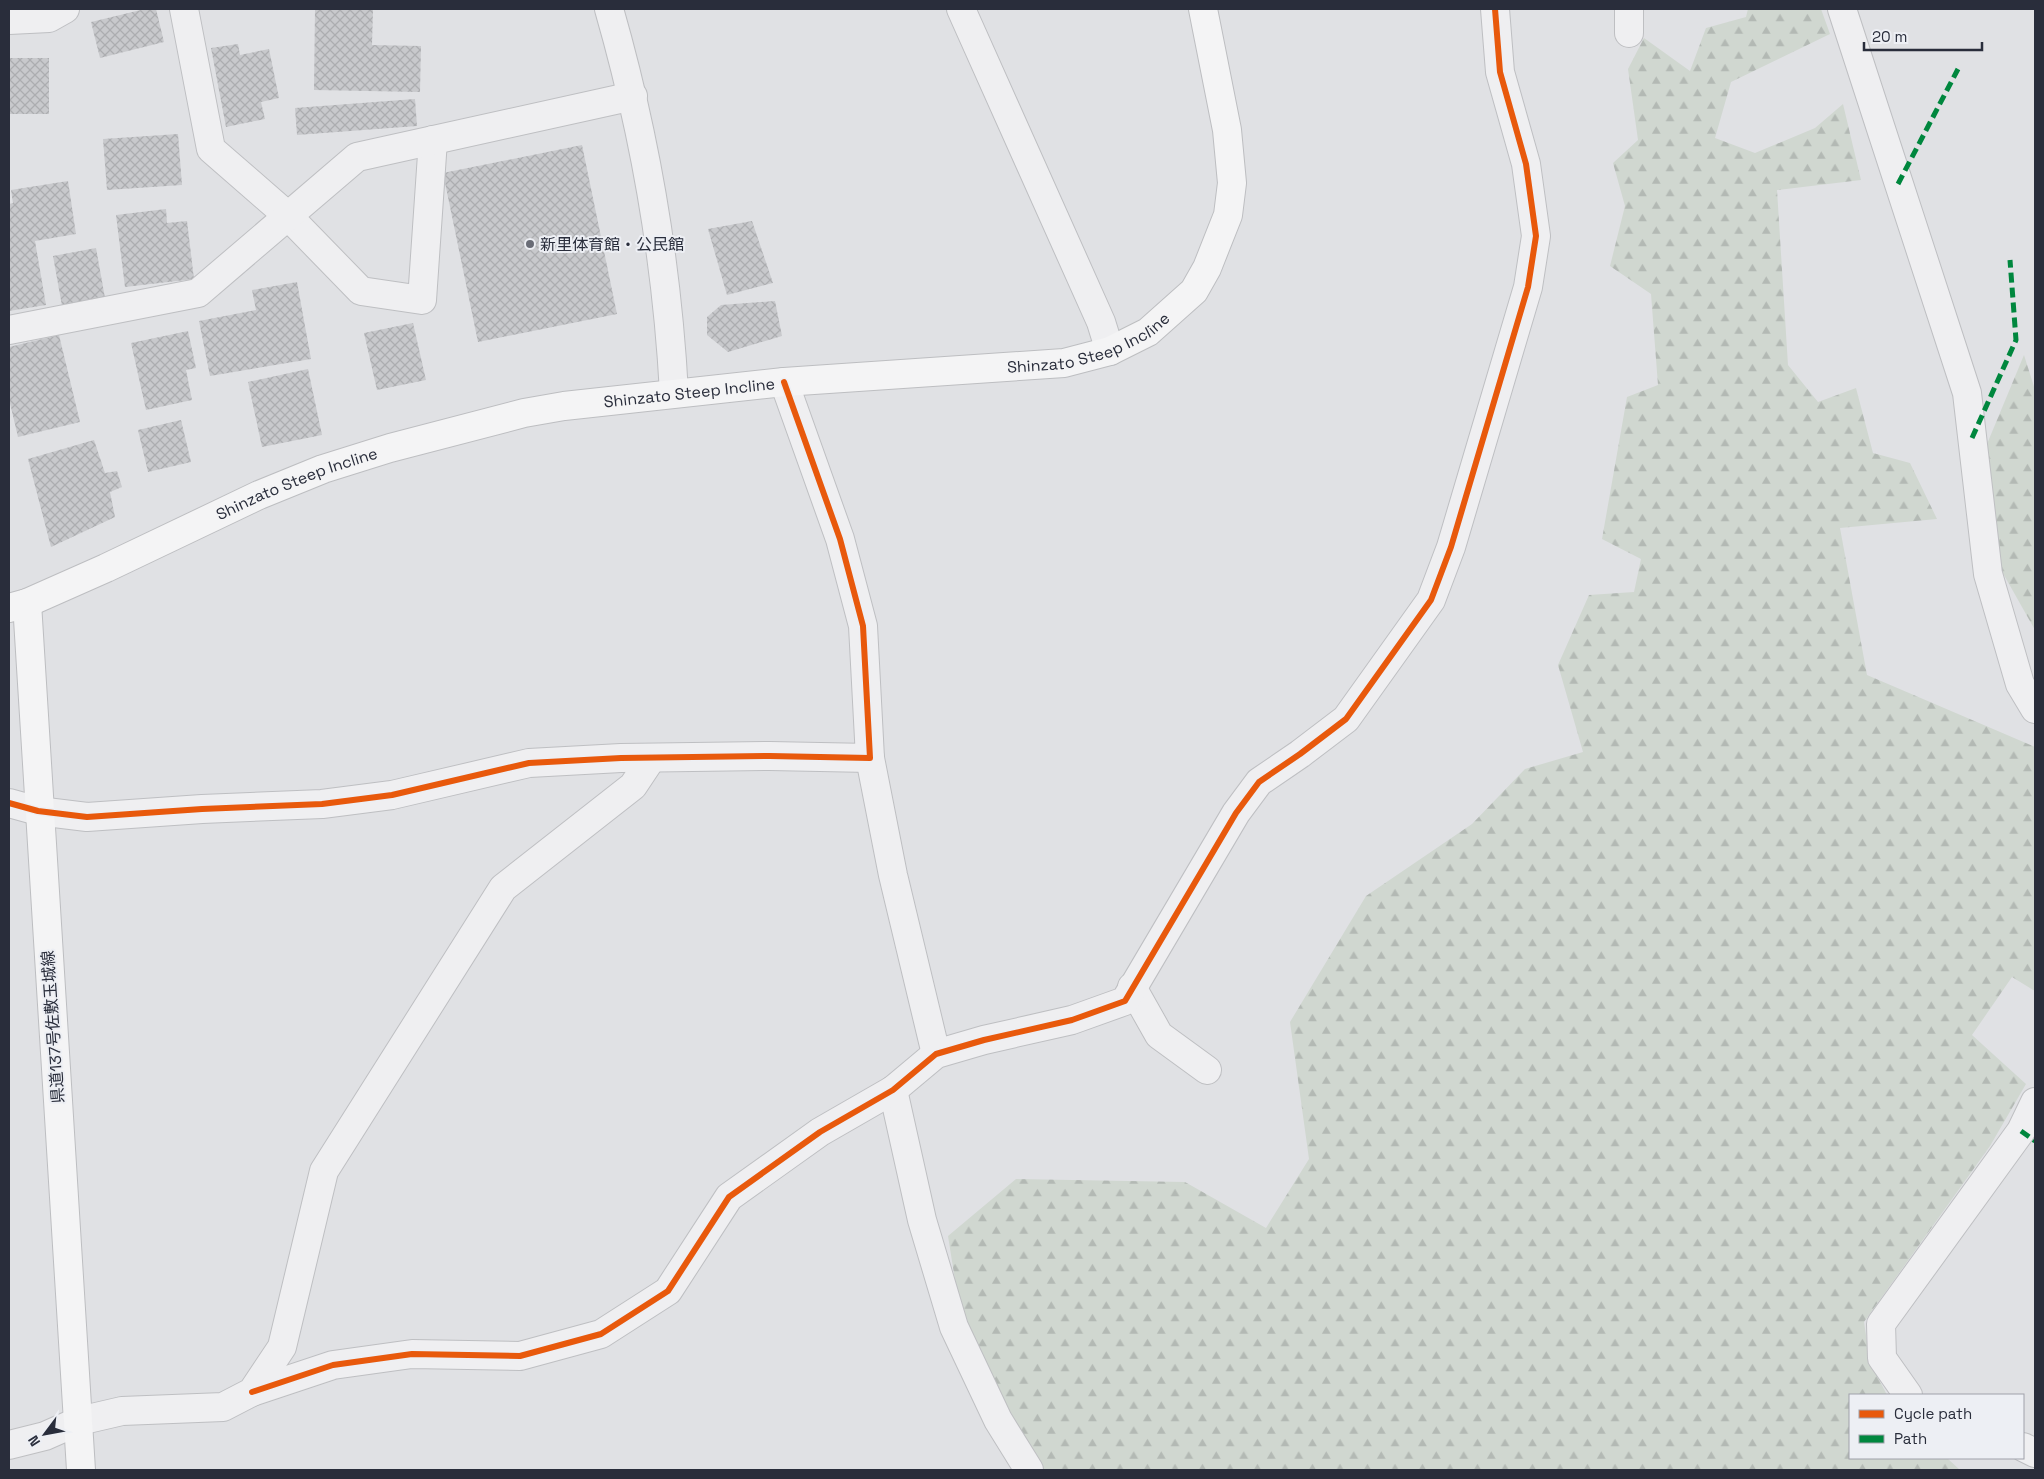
<svg xmlns="http://www.w3.org/2000/svg" width="2044" height="1479" font-family="'Space Grotesk','Noto Sans JP',sans-serif">
<style>
.forest{fill:url(#forest-firs)}
.building{fill:url(#building-cross-hatch)}
.lines{fill:none;stroke-linecap:round;stroke-linejoin:round}
.minor-casing{stroke:#bebfc2;stroke-width:30}
.major-casing{stroke:#bdbec1;stroke-width:30}
.minor{stroke:#efeff1;stroke-width:28}
.major{stroke:#f4f4f5;stroke-width:28}
.quiet{stroke:#00873e;stroke-width:5;stroke-dasharray:10 5;stroke-linecap:butt}
.cycleway-casing{stroke:#edeff4;stroke-width:9}
.cycleway{stroke:#e8590c;stroke-width:6}
.poi-dot{fill:#696c76;stroke:#edeff4;stroke-width:2}
.labels{text-anchor:middle;dominant-baseline:central;stroke-width:4;stroke-linejoin:round;paint-order:stroke}
.poi-label{font-size:16px;fill:#292d3b;stroke:#edeff4;text-anchor:start}
.street-label{font-size:16px;fill:#292d3b;stroke:#edeff4}
</style>
<defs>
<pattern id="forest-firs" width="22" height="20" patternUnits="userSpaceOnUse" patternTransform="scale(1.25)"><rect width="22" height="20" fill="#d0d7d0"/><path d="M5 1l3.5 6h-7zM16 11l3.5 6h-7z" fill="#b3b9b4"/></pattern>
<pattern id="building-cross-hatch" width="8" height="8" patternUnits="userSpaceOnUse" patternTransform="scale(1.25)"><rect width="8" height="8" fill="#c8c9cc"/><path d="M0 0l8 8M0 8l8-8" fill="none" stroke="#acadb0"/></pattern>
</defs>
<rect width="100%" height="100%" fill="#e0e1e4"/>
<!-- forest -->
<g class="forest">
<polygon points="1748,9 1821,9 1830,34 1731,82 1715,138 1755,153 1815,128 1843,104 1861,180 1777,190 1788,365 1818,402 1856,388 1873,453 1910,463 1937,519 1840,528 1867,675 2035,747 2035,991 2012,977 1972,1035 2026,1084 1990,1146 1864,1322 1870,1362 1887,1395 1850,1395 1850,1458 1947,1458 1960,1470 1044,1470 999,1397 959,1305 948,1236 1016,1179 1185,1182 1266,1228 1309,1159 1290,1022 1366,896 1472,824 1525,769 1583,752 1558,665 1589,595 1634,592 1641,559 1602,539 1627,397 1658,385 1651,294 1610,266 1625,206 1613,163 1638,140 1628,69 1644,38 1690,71 1706,28 1746,17"/>
<polygon points="2024,355 2035,390 2035,630 2000,568 1987,444"/>
</g>
<!-- building -->
<g class="building">
<polygon points="145,9 156,9 164,42 100,58 91,22"/>
<polygon points="315,9 373,10 372,45 421,46 420,92 314,90"/>
<polygon points="238,44 240,55 269,49 279,98 261,102 265,119 226,127 211,48"/>
<rect x="9" y="58" width="40" height="56"/>
<polygon points="415,99 417,126 297,135 295,108"/>
<polygon points="178,134 182,185 107,190 103,139"/>
<polygon points="582,145 617,314 478,342 443,173"/>
<polygon points="68,181 76,234 35,241 46,305 9,311 9,204 13,203 11,190"/>
<polygon points="166,209 167,223 187,221 194,279 125,287 116,215"/>
<polygon points="752,221 773,283 727,295 708,229"/>
<polygon points="96,248 105,298 62,306 53,256"/>
<polygon points="297,282 311,359 210,376 199,321 256,310 252,290"/>
<polygon points="775,301 782,336 728,352 707,335 707,317 721,305"/>
<polygon points="413,323 426,380 377,390 364,333"/>
<polygon points="188,331 196,368 186,370 192,400 146,410 131,343"/>
<polygon points="59,335 80,422 18,437 9,399 9,347"/>
<polygon points="308,369 322,435 262,447 248,382"/>
<polygon points="181,420 191,462 148,472 138,430"/>
<polygon points="94,440 105,473 117,471 122,487 110,492 115,517 51,547 28,459"/>
</g>
<g class="lines">
<!-- minor casing -->
<g class="minor-casing">
<g id="minor">
<polyline points="184,9 211,149 288,216 361,291 422,300 433,140"/>
<path d="M609,9C645,134 667,262 674,393"/>
<polyline points="961,9 1101,322 1110,351"/>
<polyline points="1842,9 1967,393 1988,574 2020,684 2035,709"/>
<polyline points="9,20 49,18 65,9"/>
<polyline points="1629,33 1629,9"/>
<polyline points="9,330 198,293 357,157 633,96"/>
<polyline points="870,758 893,875 936,1054"/>
<polyline points="9,803 38,811 87,817 202,809 322,804 392,795 529,763 621,758 770,756 870,758 863,626 840,539 784,382"/>
<polyline points="1132,987 1159,1035 1207,1070"/>
<polyline points="893,1090 922,1220 954,1327 998,1420 1029,1470"/>
<polyline points="252,1392 333,1365 412,1354 520,1356 601,1334 668,1291 729,1197 820,1132 893,1090 936,1054 984,1040 1072,1020 1125,1001 1236,813 1259,782 1300,754 1346,719 1431,600 1451,547 1528,287 1536,236 1526,164 1500,72 1495,9"/>
<polyline points="1908,1395 1882,1358 1881,1324 2021,1131 2035,1102"/>
<polyline points="9,1445 45,1436 79,1421 122,1411 223,1407 252,1392 282,1347 324,1171 503,888 633,786 651,759"/>
<polyline points="2023,1447 2035,1453"/>
</g>
</g>
<!-- major casing -->
<g class="major-casing">
<g id="major">
<polyline points="27,603 81,1470"/>
<path id="s1" d="M9,608L27,603L106,568L259,495L323,469L390,448L524,413L564,406L784,382L1064,363L1110,351L1148,332L1194,291L1207,268L1228,215L1232,183L1227,130L1203,9"/>
</g>
</g>
<!-- minor -->
<use href="#minor" class="minor"/>
<!-- major -->
<use href="#major" class="major"/>
<!-- quiet -->
<g class="quiet">
<polyline points="1898,184 1958,69"/>
<polyline points="1972,438 2016,340 2010,260"/>
<polyline points="2021,1131 2035,1141"/>
</g>
<!-- cycleway casing -->
<g class="cycleway-casing">
<g id="cycleway">
<polyline points="9,803 38,811 87,817 202,809 322,804 392,795 529,763 621,758 770,756 870,758 863,626 840,539 784,382"/>
<polyline points="252,1392 333,1365 412,1354 520,1356 601,1334 668,1291 729,1197 820,1132 893,1090 936,1054 984,1040 1072,1020 1125,1001 1236,813 1259,782 1300,754 1346,719 1431,600 1451,547 1528,287 1536,236 1526,164 1500,72 1495,9"/>
</g>
</g>
<!-- cycleway -->
<use href="#cycleway" class="cycleway"/>
</g>
<!-- markers -->
<circle class="poi-dot" cx="530" cy="244" r="5"/>
<g class="labels">
<!-- poi labels -->
<g class="poi-label">
<text x="540" y="244">新里体育館・公民館</text>
</g>
<!-- street labels -->
<g class="street-label">
<text stroke="none"><textPath href="#s1" startOffset="1124">Shinzato Steep Incline</textPath></text>
<text stroke="none"><textPath href="#s1" startOffset="719">Shinzato Steep Incline</textPath></text>
<text stroke="none"><textPath href="#s1" startOffset="314">Shinzato Steep Incline</textPath></text>
<text transform="translate(53 1027) rotate(-94)">県道137号佐敷玉城線</text>
</g>
</g>
<!-- border -->
<rect width="2044" height="1479" fill="none" stroke="#292d3b" stroke-width="20"/>
<!-- legend -->
<rect x="1849" y="1394" width="175" height="65" fill="#edeff4" stroke="#9fa1aa"/>
<rect x="1859" y="1410" width="25" height="8" fill="#e8590c" stroke="#9fa1aa"/>
<text x="1894" y="1419" font-size="15" fill="#292d3b">Cycle path</text>
<rect x="1859" y="1435" width="25" height="8" fill="#00873e" stroke="#9fa1aa"/>
<text x="1894" y="1444" font-size="15" fill="#292d3b">Path</text>
<!-- north arrow -->
<g transform="translate(45 1434) rotate(238)" stroke="#edeff4" stroke-width="4" paint-order="stroke">
<path d="M0-4L9 19L0 12L-9 19Z" fill="#292d3b"/>
<text y="-8" font-size="14" font-weight="bold" text-anchor="middle" fill="#292d3b">N</text>
</g>
<!-- scale -->
<path d="M1864 42v8h118v-8" fill="none" stroke="#292d3b" stroke-width="2.5"/>
<text x="1872" y="42" font-size="15" fill="#292d3b" stroke="#edeff4" stroke-width="4" paint-order="stroke">20 m</text>
</svg>
